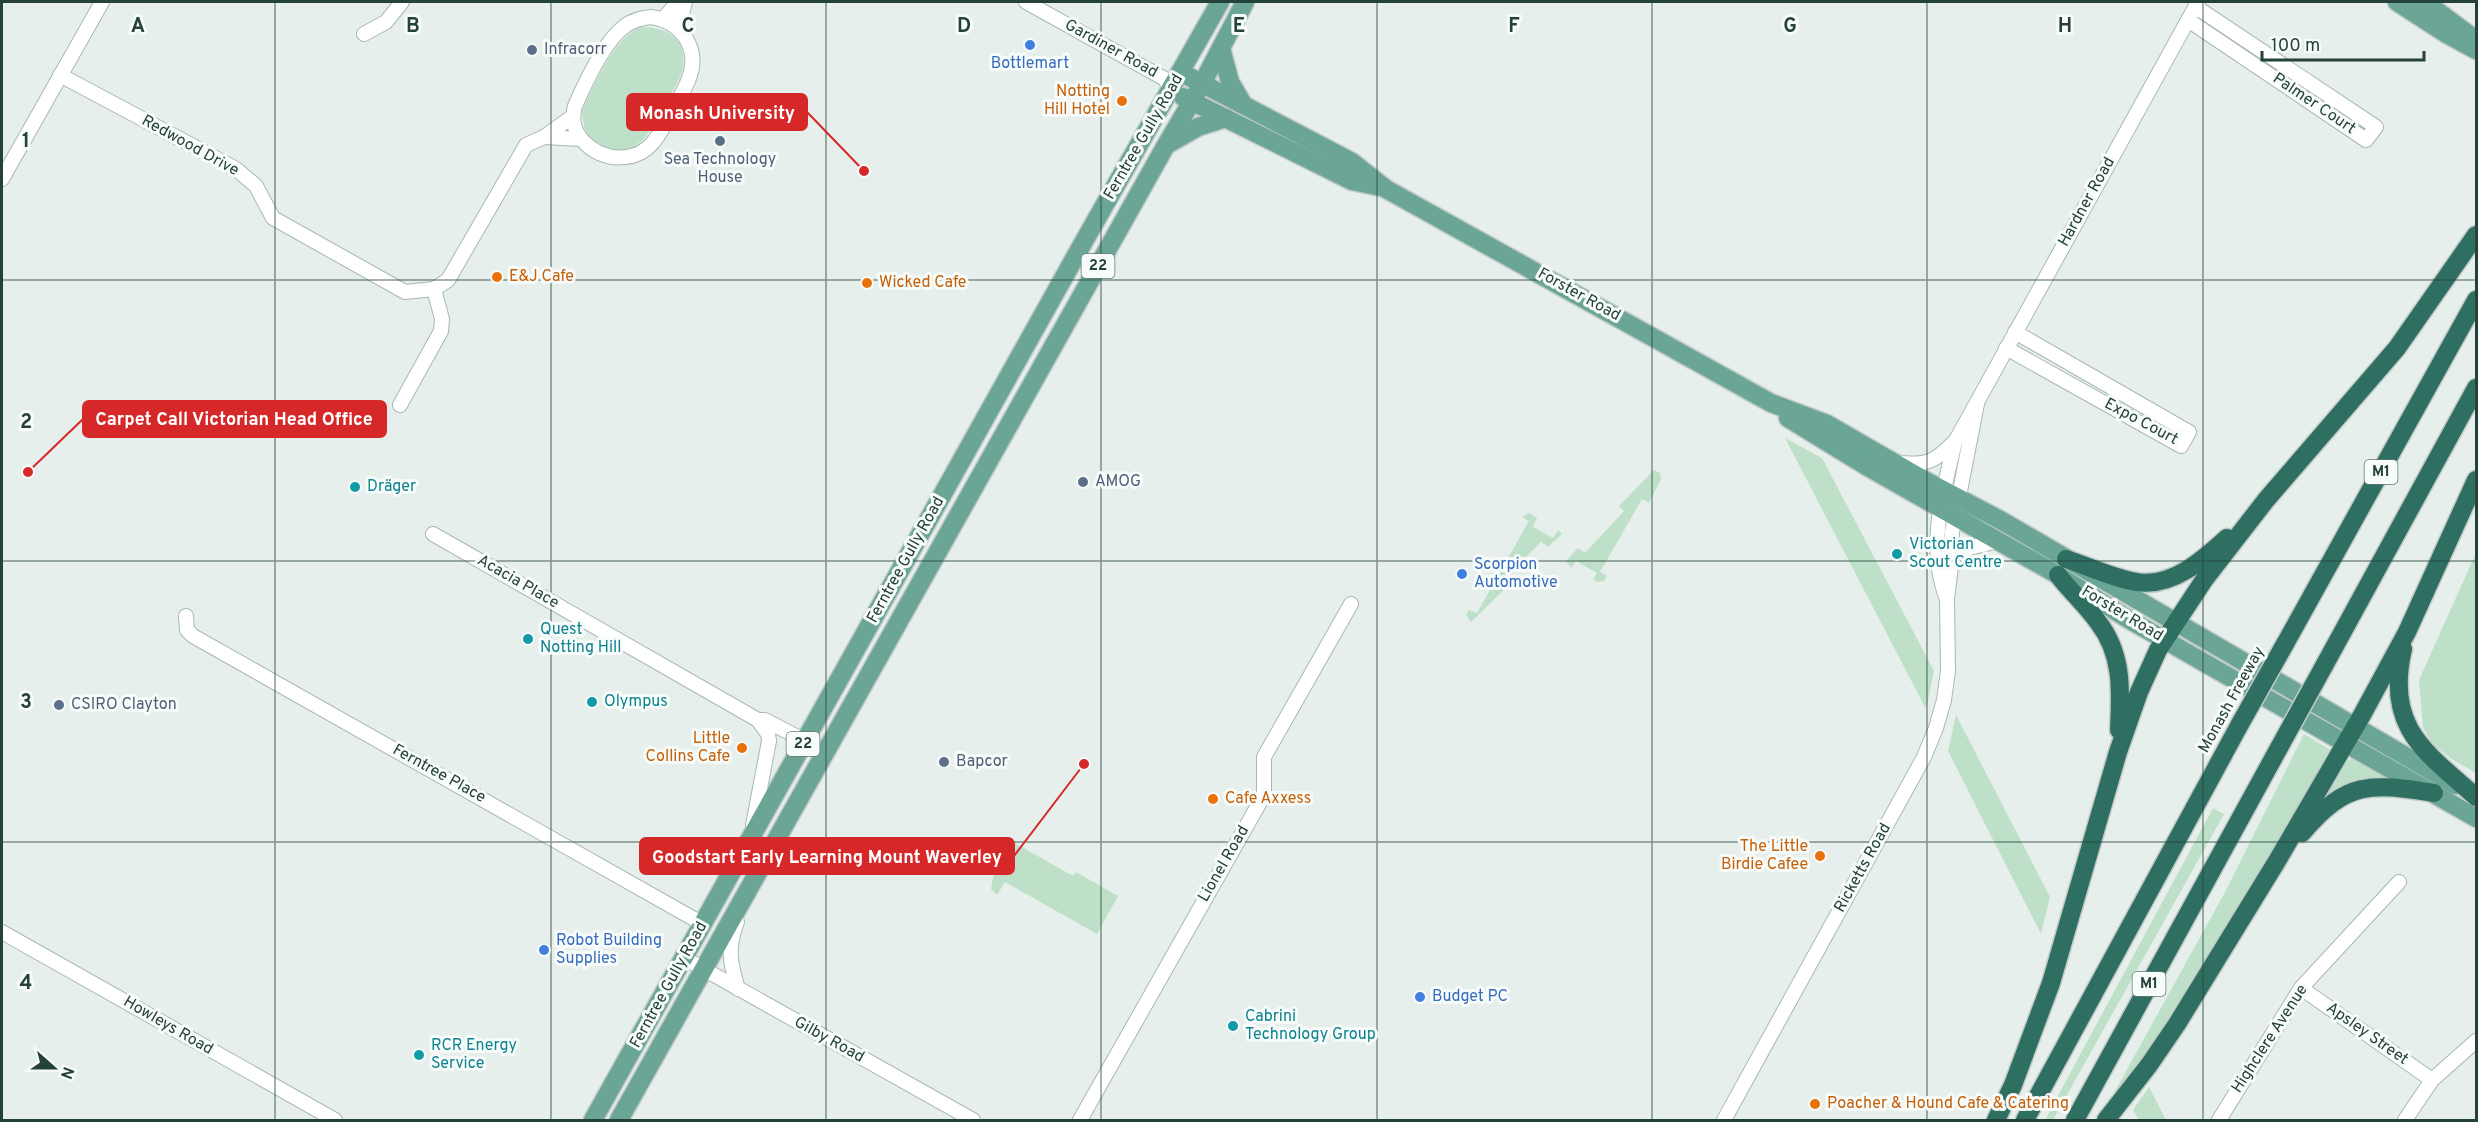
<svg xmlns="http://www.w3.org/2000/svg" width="2478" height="1122" font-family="Overpass,sans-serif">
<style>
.green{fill:#bfe0c8}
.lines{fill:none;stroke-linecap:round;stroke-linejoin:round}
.minor-casing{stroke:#a8b8b2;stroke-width:16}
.major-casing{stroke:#c2cac8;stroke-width:21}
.highway-casing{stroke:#c2cac8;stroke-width:21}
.minor{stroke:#fff;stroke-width:14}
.major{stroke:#6aa596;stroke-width:18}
.highway{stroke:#2f6f62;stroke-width:18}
.highway-bridge-casing{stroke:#c2cac8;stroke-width:21;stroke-linecap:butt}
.highway-bridge{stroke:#2f6f62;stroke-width:18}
.grid{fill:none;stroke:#24423a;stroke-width:1.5;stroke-opacity:0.55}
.shop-dot{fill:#3f7fe0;stroke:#f7fbf9;stroke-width:2}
.service-dot{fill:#5c6f8a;stroke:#f7fbf9;stroke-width:2}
.food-dot{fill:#e8710a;stroke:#f7fbf9;stroke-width:2}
.culture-dot{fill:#0f9aa8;stroke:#f7fbf9;stroke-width:2}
.labels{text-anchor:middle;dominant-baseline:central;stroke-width:6;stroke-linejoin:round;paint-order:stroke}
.shield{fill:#f7fbf9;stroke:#637a73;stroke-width:1.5}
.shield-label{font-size:15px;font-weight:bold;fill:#24423a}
.street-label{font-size:16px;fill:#24423a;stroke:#f7fbf9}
.service-label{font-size:16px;fill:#4e5e75;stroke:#f7fbf9;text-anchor:start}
.shop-label{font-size:16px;fill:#366cbe;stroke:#f7fbf9;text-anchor:start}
.food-label{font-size:16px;fill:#c56008;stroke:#f7fbf9;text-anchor:start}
.culture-label{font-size:16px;fill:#0d838f;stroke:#f7fbf9;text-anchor:start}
.grid-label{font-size:20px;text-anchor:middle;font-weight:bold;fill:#24423a;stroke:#f7fbf9;stroke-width:6;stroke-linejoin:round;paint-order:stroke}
.leader{fill:none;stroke:#d62828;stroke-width:2}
.callout-dot{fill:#d62828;stroke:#f7fbf9;stroke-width:2}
.callout{fill:#d62828;stroke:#d62828;stroke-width:2}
.callout-label{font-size:18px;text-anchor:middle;font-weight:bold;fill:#fff}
</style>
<rect width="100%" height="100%" fill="#e6efeb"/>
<!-- green -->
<g class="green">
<path d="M641,27C665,26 688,39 683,67C681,81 669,96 662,108C655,121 649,137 636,145C622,155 596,148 587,133C583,127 583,118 582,111C593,87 615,35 641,27Z"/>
<polygon points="1785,438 1822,458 1934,671 1926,709"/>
<polygon points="1654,470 1660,473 1661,479 1649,503 1642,499 1600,572 1607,576 1604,581 1598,582 1593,580 1597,573 1576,561 1571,568 1566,561 1578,548 1585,553 1624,511 1619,506"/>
<polygon points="1529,513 1537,518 1533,527 1553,538 1558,530 1562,534 1548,547 1541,542 1502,581 1507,587 1471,622 1466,615 1469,610 1477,613 1529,521 1522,517"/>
<polygon points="2476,553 2476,773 2450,758 2433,744 2423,728 2419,680"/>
<polygon points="1956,715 2050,897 2041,934 1948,751"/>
<polygon points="2304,734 2332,751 2291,823 2156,1043 2109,1102 2225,892"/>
<polygon points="2356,757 2385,776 2383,779 2321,801 2347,761"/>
<polygon points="2213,808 2224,814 2053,1120 2045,1120"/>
<polygon points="1013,842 1073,876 1076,872 1118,896 1097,934 1005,882 997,895 991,889 993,878"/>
<polygon points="2149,1087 2166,1120 2139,1120 2133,1110"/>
</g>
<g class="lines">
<!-- minor casing -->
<g class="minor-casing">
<g id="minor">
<polyline points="1026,2 1165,79 1171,90"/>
<path d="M651,17C683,22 701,50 688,81C684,91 678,100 673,109C667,120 662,132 654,141C637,163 604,162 585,143C574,132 571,121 575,106C585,83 605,40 625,26C633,20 641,18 651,17Z"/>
<polyline points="663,19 678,2"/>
<polyline points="2188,20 2366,140 2376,127 2196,7"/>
<polyline points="679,28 685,2"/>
<polyline points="364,34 386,22 402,2"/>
<polyline points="60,75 236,169 256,186 273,218 405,292 434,289"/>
<polyline points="544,137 581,139"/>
<polyline points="2,179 102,2"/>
<polyline points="2006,348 2181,446 2189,432 2015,332"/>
<polyline points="400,405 441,331 442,319 434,289 448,280 526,145 544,137 572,117"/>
<path d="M1898,463C1925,465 1934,463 1953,443"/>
<polyline points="433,534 758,720 768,734 769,741 753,825"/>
<polyline points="1951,566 1969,548 1998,541"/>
<path d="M1946,597C1927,546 1943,493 1955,442L2198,2"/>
<polyline points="186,616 187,630 193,636 703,924"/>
<polyline points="758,720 765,720 805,741"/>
<path d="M737,922C727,948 730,963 738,989"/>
<polyline points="2,932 335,1120"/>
<polyline points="684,958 973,1120"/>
<polyline points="2301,988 2432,1080"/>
<polyline points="1080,1120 1264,795 1264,757 1351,604"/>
<polyline points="1724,1120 1924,757 1936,728 1944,700 1948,671 1947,599 1951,566 1952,532 1977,404"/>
<polyline points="2219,1120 2301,988 2399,882"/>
<polyline points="2405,1120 2432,1080 2476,1041"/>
</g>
</g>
<!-- major casing -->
<g class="major-casing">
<g id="major">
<polyline points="2397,2 2445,33 2476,50"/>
<polyline points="2425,2 2476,40"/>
<polyline points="1221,48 1230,82 1243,104"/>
<polyline points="1180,72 1352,162 1386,189 1771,403 1827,424 1926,481 2002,521 2455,785"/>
<polyline points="1183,97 1352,181 1381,187"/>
<polyline points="1168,144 1198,127 1226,118"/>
<polyline points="1788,418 1868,467 2058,575 2128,619 2476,818"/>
<polyline points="593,1120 1083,243 1220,2"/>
<polyline points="619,1120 1165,147 1202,84 1245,2"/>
</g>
</g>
<!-- highway casing -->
<g class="highway-casing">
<g id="highway">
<path d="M2066,559C2088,566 2115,579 2137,582C2172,588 2204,559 2227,538"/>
<path d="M2058,575C2071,592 2086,605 2098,622C2123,654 2121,691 2119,730"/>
<polyline points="2285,644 2476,300"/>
<path d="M2403,649C2385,727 2424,751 2476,797"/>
<polyline points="2324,666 2476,388"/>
<path d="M2302,833C2347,780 2370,783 2434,793"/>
<polyline points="1996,1120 2013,1085 2051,983 2118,752 2139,692 2158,650 2204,580 2266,500 2397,348 2476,235"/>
<polyline points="2025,1120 2240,724"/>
<polyline points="2075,1120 2280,746"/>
<polyline points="2106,1120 2149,1065 2177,1024 2277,861 2362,715 2407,632 2476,480"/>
</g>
</g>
<!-- minor -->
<use href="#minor" class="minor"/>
<!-- major -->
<use href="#major" class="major"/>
<!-- highway -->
<use href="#highway" class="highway"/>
<!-- highway-bridge casing -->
<g class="highway-bridge-casing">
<g id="highway-bridge">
<polyline points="2240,724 2285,644"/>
<polyline points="2280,746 2324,666"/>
</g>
</g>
<!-- highway-bridge -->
<use href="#highway-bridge" class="highway-bridge"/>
</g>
<!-- grid -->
<path class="grid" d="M275,2V1120M551,2V1120M826,2V1120M1101,2V1120M1377,2V1120M1652,2V1120M1927,2V1120M2203,2V1120M2,280H2476M2,561H2476M2,842H2476"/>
<!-- markers -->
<g class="shop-dot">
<circle cx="1030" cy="45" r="6"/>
<circle cx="1462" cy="574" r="6"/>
<circle cx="544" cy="950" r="6"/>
<circle cx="1420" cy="997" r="6"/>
</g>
<g class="service-dot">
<circle cx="532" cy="50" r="6"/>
<circle cx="720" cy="141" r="6"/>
<circle cx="1083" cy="482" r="6"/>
<circle cx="59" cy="705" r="6"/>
<circle cx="944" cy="762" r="6"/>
</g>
<g class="food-dot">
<circle cx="1122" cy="101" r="6"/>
<circle cx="497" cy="277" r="6"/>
<circle cx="867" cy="283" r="6"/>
<circle cx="742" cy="748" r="6"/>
<circle cx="1213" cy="799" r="6"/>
<circle cx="1820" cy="856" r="6"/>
<circle cx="1815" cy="1104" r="6"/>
</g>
<g class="culture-dot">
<circle cx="355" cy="487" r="6"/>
<circle cx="1897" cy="554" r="6"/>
<circle cx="528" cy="639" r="6"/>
<circle cx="592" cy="702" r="6"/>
<circle cx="1233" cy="1026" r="6"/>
<circle cx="419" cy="1055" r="6"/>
</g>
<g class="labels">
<!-- shield labels -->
<g class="shield">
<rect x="1081.5" y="254" width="33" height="24" rx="4.5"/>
<rect x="2364.5" y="460" width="33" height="24" rx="4.5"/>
<rect x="786.5" y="732" width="33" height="24" rx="4.5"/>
<rect x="2132.5" y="972" width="33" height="24" rx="4.5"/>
</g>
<g class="shield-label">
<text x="1098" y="266">22</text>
<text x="2381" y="472">M1</text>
<text x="803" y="744">22</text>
<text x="2149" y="984">M1</text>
</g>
<!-- street labels -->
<g class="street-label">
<text transform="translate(1111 49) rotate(29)">Gardiner Road</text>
<text transform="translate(2314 104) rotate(34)">Palmer Court</text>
<text transform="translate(1144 137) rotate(-60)">Ferntree Gully Road</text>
<text transform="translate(190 146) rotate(29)">Redwood Drive</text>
<text transform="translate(2087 202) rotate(-61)">Hardner Road</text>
<text transform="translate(1579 295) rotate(29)">Forster Road</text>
<text transform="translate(2141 422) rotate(28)">Expo Court</text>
<text transform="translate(906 560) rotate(-61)">Ferntree Gully Road</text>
<text transform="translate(518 582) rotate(30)">Acacia Place</text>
<text transform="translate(2122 614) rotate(31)">Forster Road</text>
<text transform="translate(2232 700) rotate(-61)">Monash Freeway</text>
<text transform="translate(439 774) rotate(29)">Ferntree Place</text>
<text transform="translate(1224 864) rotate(-60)">Lionel Road</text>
<text transform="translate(1863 868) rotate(-61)">Ricketts Road</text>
<text transform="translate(669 985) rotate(-61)">Ferntree Gully Road</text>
<text transform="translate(168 1026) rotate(30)">Howleys Road</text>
<text transform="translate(2367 1034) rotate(35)">Apsley Street</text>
<text transform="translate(2270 1039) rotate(-57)">Highclere Avenue</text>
<text transform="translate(829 1040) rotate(29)">Gilby Road</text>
</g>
<!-- service labels -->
<g class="service-label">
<text x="544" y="50">Infracorr</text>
<text x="720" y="160" text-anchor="middle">Sea Technology<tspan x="720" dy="18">House</tspan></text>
<text x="1095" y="482">AMOG</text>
<text x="71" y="705">CSIRO Clayton</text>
<text x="956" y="762">Bapcor</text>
</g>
<!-- shop labels -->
<g class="shop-label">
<text x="1030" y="64" text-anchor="middle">Bottlemart</text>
<text x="1474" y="565">Scorpion<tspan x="1474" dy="18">Automotive</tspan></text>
<text x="556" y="941">Robot Building<tspan x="556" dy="18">Supplies</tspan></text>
<text x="1432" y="997">Budget PC</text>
</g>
<!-- food labels -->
<g class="food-label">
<text x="1110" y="92" text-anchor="end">Notting<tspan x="1110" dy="18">Hill Hotel</tspan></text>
<text x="509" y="277">E&amp;J Cafe</text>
<text x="879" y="283">Wicked Cafe</text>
<text x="730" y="739" text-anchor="end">Little<tspan x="730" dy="18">Collins Cafe</tspan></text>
<text x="1225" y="799">Cafe Axxess</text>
<text x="1808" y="847" text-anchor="end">The Little<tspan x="1808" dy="18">Birdie Cafee</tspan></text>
<text x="1827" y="1104">Poacher &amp; Hound Cafe &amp; Catering</text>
</g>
<!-- culture labels -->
<g class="culture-label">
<text x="367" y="487">Dräger</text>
<text x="1909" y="545">Victorian<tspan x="1909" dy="18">Scout Centre</tspan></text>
<text x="540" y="630">Quest<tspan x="540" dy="18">Notting Hill</tspan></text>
<text x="604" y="702">Olympus</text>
<text x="1245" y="1017">Cabrini<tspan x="1245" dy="18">Technology Group</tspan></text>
<text x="431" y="1046">RCR Energy<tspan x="431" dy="18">Service</tspan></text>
</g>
</g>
<g class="grid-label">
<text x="138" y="32">A</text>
<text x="413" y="32">B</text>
<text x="688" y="32">C</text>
<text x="964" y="32">D</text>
<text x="1239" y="32">E</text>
<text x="1514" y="32">F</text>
<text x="1790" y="32">G</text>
<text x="2065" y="32">H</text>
<text x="26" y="147">1</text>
<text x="26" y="428">2</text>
<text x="26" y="708">3</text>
<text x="26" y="989">4</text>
</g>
<!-- callouts -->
<path class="leader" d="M864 171L807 112M28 472L83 419M1084 764L1014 856"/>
<g class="callout-dot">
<circle cx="864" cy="171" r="6"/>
<circle cx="28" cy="472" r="6"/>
<circle cx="1084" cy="764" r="6"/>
</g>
<g class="callout">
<rect x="627" y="94" width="180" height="36" rx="6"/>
<rect x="83" y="401" width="303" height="36" rx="6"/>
<rect x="640" y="838" width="374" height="36" rx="6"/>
</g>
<g class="callout-label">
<text x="717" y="119">Monash University</text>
<text x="234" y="425">Carpet Call Victorian Head Office</text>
<text x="827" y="863">Goodstart Early Learning Mount Waverley</text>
</g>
<!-- border -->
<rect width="2478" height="1122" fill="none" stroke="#24423a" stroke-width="6"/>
<!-- north arrow -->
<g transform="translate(54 1068) rotate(111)" stroke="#f7fbf9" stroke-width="4.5" paint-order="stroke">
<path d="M0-4.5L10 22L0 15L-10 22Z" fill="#24423a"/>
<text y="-9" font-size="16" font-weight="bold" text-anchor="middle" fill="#24423a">N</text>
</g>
<!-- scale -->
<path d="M2262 51v9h162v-9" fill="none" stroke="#24423a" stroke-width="3"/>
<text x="2271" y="51" font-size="18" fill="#24423a" stroke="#f7fbf9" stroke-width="4.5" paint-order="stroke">100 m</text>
</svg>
